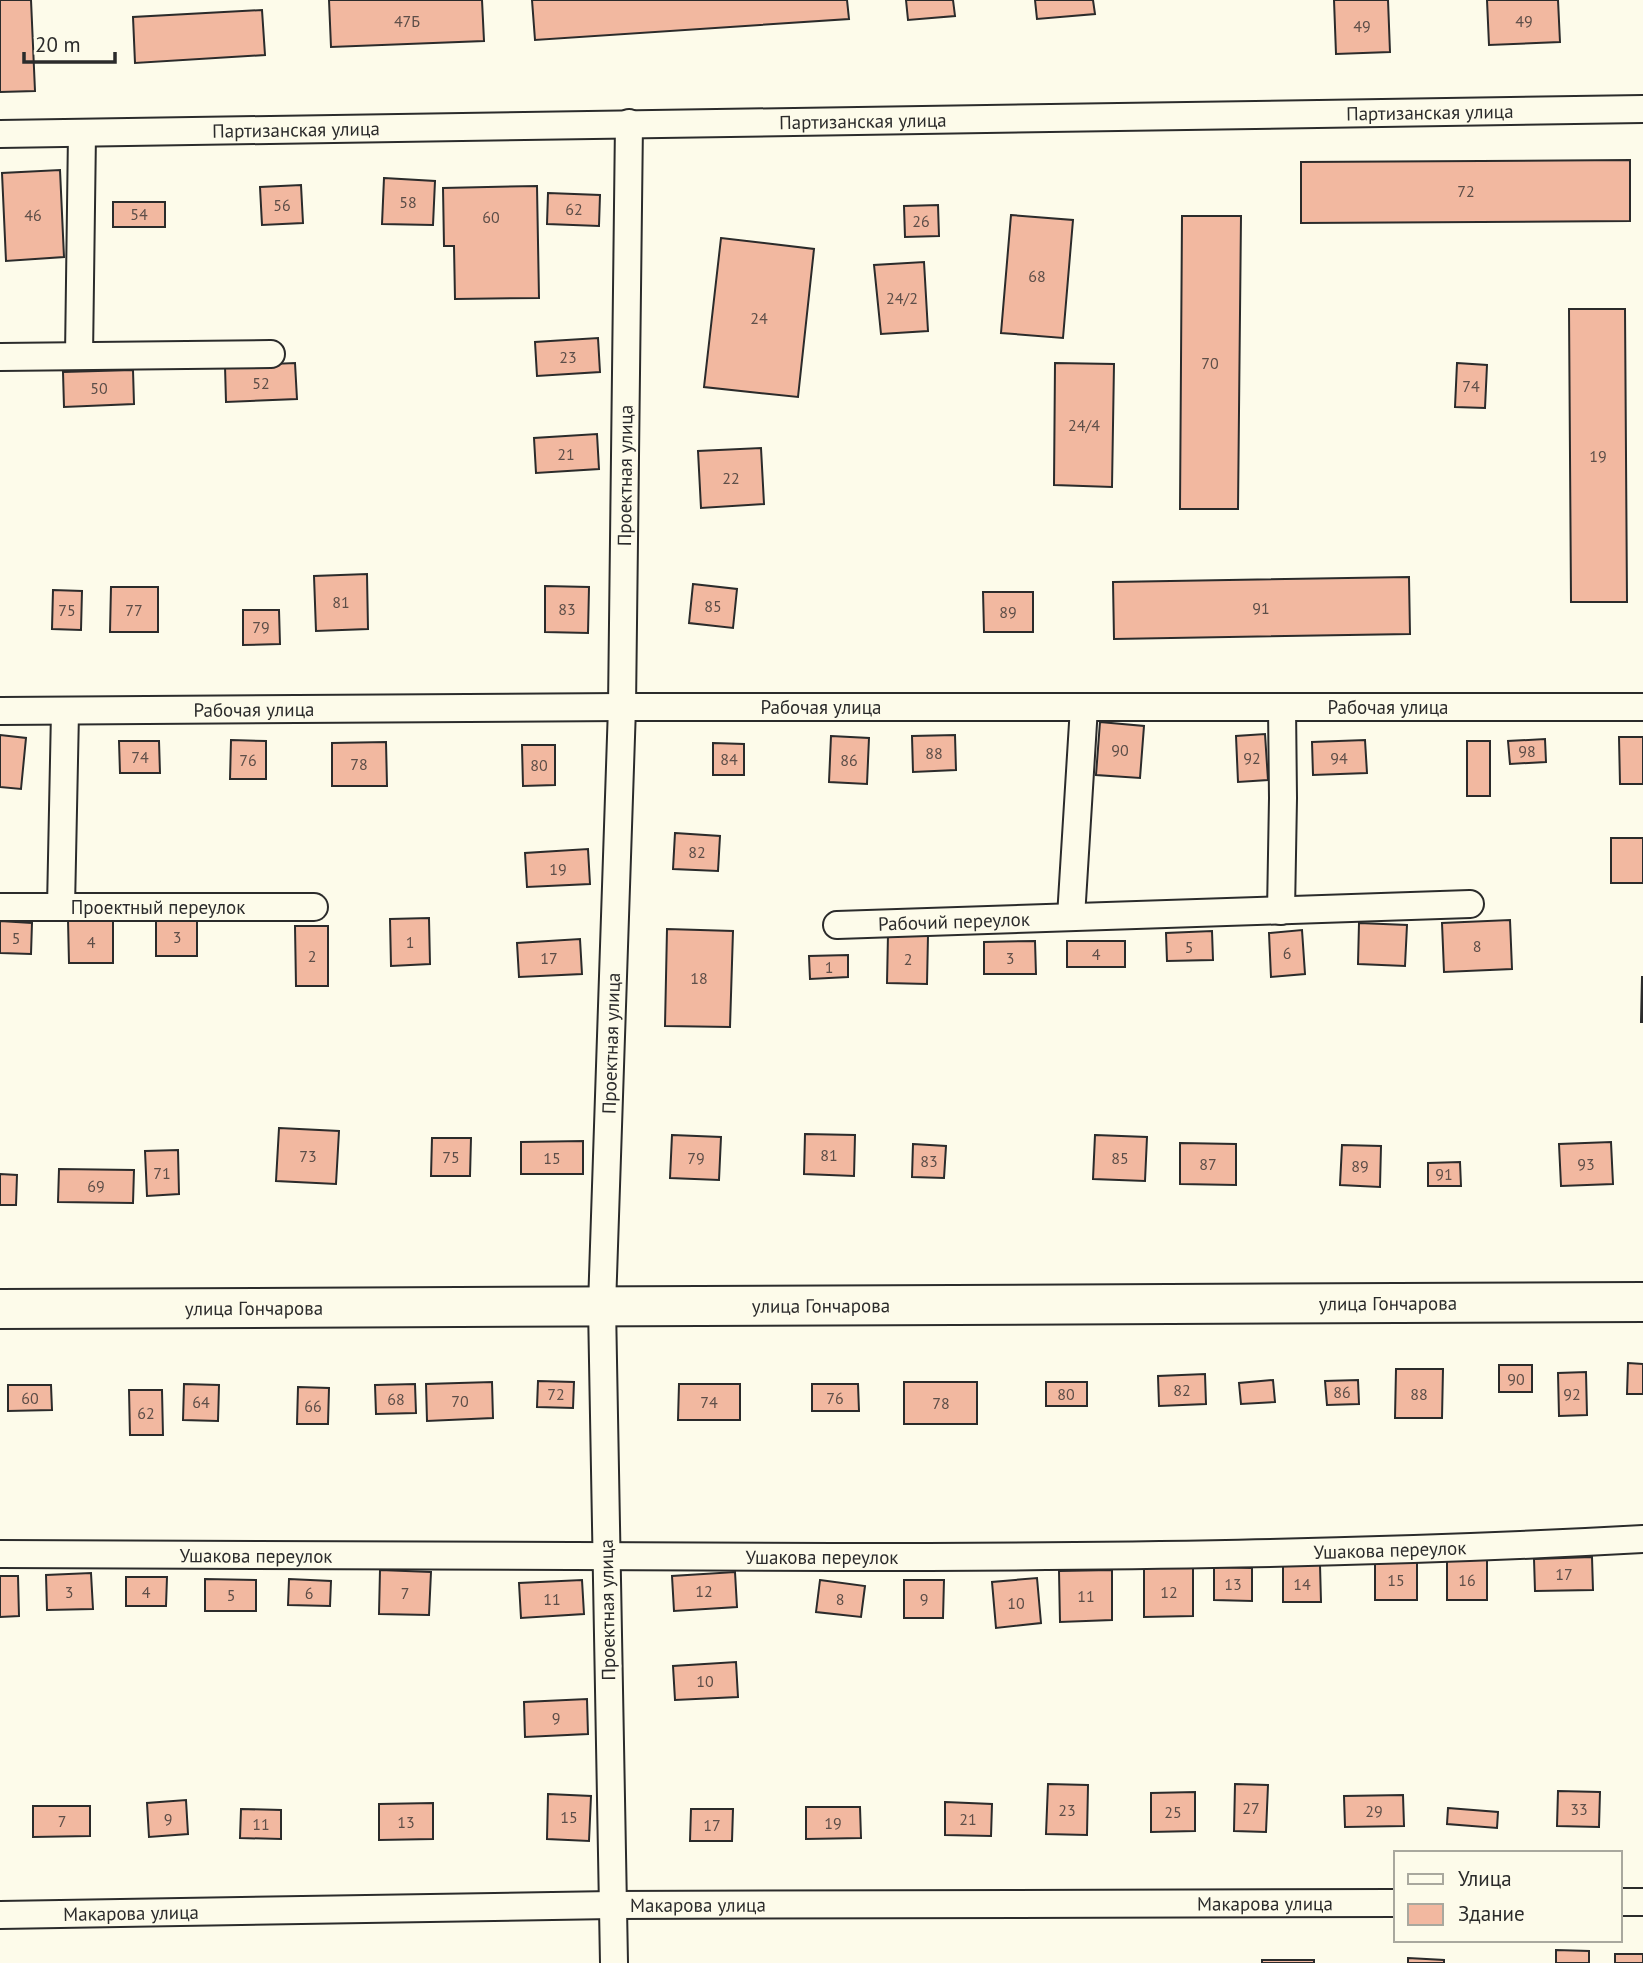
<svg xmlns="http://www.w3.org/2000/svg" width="1643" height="1963" font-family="'PT Sans',sans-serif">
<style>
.building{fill:#f2b8a0;stroke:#2b2b2b;stroke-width:2}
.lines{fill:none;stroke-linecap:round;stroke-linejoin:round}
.street-casing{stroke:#2b2b2b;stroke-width:30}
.secondary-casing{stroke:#2b2b2b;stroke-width:42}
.street{stroke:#fdfbea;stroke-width:26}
.secondary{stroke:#fdfbea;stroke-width:38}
.labels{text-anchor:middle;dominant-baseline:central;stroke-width:5;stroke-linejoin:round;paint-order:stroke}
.number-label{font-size:16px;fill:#5d4e48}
.street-label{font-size:19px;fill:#2b2b2b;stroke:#fdfbea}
</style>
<rect width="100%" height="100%" fill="#fdfbea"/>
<!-- building -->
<g class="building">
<polygon points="0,0 31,0 35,91 0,92"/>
<polygon points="329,0 482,0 484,41 331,47"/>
<polygon points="532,0 847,0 849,19 535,40"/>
<polygon points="906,0 953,0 955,16 908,20"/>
<polygon points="1035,0 1093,0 1095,14 1037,19"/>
<polygon points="1334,0 1388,0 1390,52 1336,54"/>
<polygon points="1487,0 1558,0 1560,42 1489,45"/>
<polygon points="262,10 265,55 135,63 133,17"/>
<polygon points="1630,160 1630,221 1301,223 1301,162"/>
<polygon points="60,170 64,257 6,261 2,173"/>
<polygon points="384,178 435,181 433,225 382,224"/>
<polygon points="301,185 303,223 262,225 260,187"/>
<polygon points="537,186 539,298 455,299 454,246 444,246 443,188"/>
<polygon points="548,193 600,195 599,226 547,224"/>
<rect x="113" y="202" width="52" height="25"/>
<polygon points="938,205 939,236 905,237 904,206"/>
<polygon points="1011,215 1073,220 1063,338 1001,333"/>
<polygon points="1182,216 1241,216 1238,509 1180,509"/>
<polygon points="721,238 814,249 798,397 704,387"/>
<polygon points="924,262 928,331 881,334 874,265"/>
<polygon points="1569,309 1625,309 1627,602 1571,602"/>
<polygon points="598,338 600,372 537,376 535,342"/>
<polygon points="295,363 297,399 226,402 225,366"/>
<polygon points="1055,363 1114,364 1112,487 1054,485"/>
<polygon points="1457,363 1487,365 1485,408 1455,407"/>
<polygon points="133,370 134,404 64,407 63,372"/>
<polygon points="597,434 599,469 536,473 534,438"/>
<polygon points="761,448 764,504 701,508 698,451"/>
<polygon points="367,574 368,629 316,631 314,576"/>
<polygon points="1409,577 1410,634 1114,639 1113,582"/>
<polygon points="693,584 737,589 733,628 689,623"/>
<polygon points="545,586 589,587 588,633 545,632"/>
<polygon points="111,587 158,587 158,632 110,632"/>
<polygon points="53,590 82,591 81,630 52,629"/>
<polygon points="983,592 1033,592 1033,632 984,632"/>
<polygon points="243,610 279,610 280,644 243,645"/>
<polygon points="1100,722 1144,726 1140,778 1096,775"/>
<polygon points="1265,734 1268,780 1238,782 1236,736"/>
<polygon points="0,735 26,738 21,789 0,787"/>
<polygon points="955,735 956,770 913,772 912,736"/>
<polygon points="831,736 869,738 867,784 829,782"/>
<polygon points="1619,737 1643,737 1643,784 1620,784"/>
<polygon points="1545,739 1546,762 1510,764 1508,741"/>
<polygon points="231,740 266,741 266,779 230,779"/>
<polygon points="1365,740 1367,773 1313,775 1312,742"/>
<polygon points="119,741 159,741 160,773 120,773"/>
<rect x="1467" y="741" width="23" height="55"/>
<polygon points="386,742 387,786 332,786 332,743"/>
<polygon points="713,743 744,744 744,775 713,775"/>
<polygon points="522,745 555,745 555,785 523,786"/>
<polygon points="675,833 720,836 718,871 673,869"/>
<rect x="1611" y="838" width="32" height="45"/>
<polygon points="588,849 590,884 527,887 525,853"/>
<polygon points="197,917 197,956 156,956 156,918"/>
<polygon points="429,918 430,964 391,966 390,919"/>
<polygon points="68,920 113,920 113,963 69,963"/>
<polygon points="1510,920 1512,969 1444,972 1442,923"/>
<polygon points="0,921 32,923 31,954 0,953"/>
<polygon points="1359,923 1407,925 1405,966 1358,964"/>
<polygon points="295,926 328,926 328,986 296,986"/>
<polygon points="667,929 733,931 730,1027 665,1026"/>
<polygon points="1302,930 1305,974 1271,977 1269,933"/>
<polygon points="1212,931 1213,960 1167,961 1166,933"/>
<polygon points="888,934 928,935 927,984 887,983"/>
<polygon points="580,939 582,974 519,977 517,943"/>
<polygon points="1035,941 1036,974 984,974 984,942"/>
<rect x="1067" y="941" width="58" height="26"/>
<polygon points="848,955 848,977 810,979 809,956"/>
<polygon points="1642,977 1643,977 1643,1022 1641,1022"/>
<polygon points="279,1128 339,1131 336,1184 276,1181"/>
<polygon points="805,1134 855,1135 854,1176 804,1174"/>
<polygon points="672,1135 721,1137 719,1180 670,1178"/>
<polygon points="1095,1135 1147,1137 1145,1181 1093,1179"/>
<polygon points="432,1138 471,1138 470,1176 431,1176"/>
<polygon points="583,1141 583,1174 521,1174 521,1142"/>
<polygon points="1611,1142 1613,1184 1561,1186 1559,1144"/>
<polygon points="1180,1143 1236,1144 1236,1185 1180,1184"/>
<polygon points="913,1144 946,1146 944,1178 912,1177"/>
<polygon points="1342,1145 1381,1146 1380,1187 1340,1185"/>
<polygon points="178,1150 179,1194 147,1196 145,1151"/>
<polygon points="1460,1162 1461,1186 1428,1186 1428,1163"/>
<polygon points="59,1169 134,1170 133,1203 58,1202"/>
<polygon points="0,1174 17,1175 16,1205 0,1205"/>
<polygon points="1628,1363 1643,1364 1643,1394 1627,1394"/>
<rect x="1499" y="1365" width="33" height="27"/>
<polygon points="1396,1369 1443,1369 1442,1418 1395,1418"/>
<polygon points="1586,1372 1587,1415 1559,1416 1558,1373"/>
<polygon points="1205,1374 1206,1404 1159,1406 1158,1376"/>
<polygon points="1273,1380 1275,1402 1241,1404 1239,1383"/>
<polygon points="1358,1380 1359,1404 1327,1405 1325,1381"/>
<polygon points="538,1381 574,1382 573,1408 537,1407"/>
<polygon points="492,1382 493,1418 427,1421 426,1384"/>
<rect x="904" y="1382" width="73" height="42"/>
<rect x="1046" y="1382" width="41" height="24"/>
<polygon points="184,1384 219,1385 218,1421 183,1420"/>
<polygon points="415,1384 416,1413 376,1414 375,1385"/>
<polygon points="679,1384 740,1384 740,1420 678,1420"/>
<polygon points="812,1384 858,1384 859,1411 812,1411"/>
<polygon points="8,1385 51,1385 52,1410 8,1411"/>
<polygon points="298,1387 329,1388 328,1424 297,1424"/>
<polygon points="129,1390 162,1390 163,1435 130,1435"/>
<polygon points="1592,1557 1593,1590 1535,1591 1534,1559"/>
<rect x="1447" y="1560" width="40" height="40"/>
<rect x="1375" y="1561" width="42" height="39"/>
<polygon points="1283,1565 1320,1565 1321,1602 1283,1602"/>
<polygon points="1193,1567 1193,1616 1144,1617 1144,1568"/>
<polygon points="1214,1567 1252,1568 1252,1601 1214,1600"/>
<polygon points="380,1570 431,1572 429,1615 379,1614"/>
<polygon points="1112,1570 1112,1620 1060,1622 1059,1571"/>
<polygon points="735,1572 737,1607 674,1611 672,1576"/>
<polygon points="91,1573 93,1609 47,1610 46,1575"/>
<polygon points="0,1576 18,1576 19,1616 0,1617"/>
<polygon points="126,1577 167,1577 166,1606 126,1606"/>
<polygon points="1037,1578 1041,1623 996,1628 992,1582"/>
<polygon points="205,1579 256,1580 256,1611 205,1611"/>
<polygon points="289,1579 331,1581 330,1606 288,1605"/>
<polygon points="582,1580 584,1614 521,1618 519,1583"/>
<polygon points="820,1580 865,1586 861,1617 816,1612"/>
<polygon points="904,1580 944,1580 943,1618 904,1618"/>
<polygon points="736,1662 738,1697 675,1700 673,1666"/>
<polygon points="587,1699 588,1734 525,1737 524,1702"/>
<polygon points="1048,1784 1088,1785 1087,1835 1046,1834"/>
<polygon points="1235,1784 1268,1785 1266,1832 1234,1831"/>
<polygon points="1558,1791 1600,1792 1599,1827 1557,1826"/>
<polygon points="1195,1792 1195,1831 1151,1832 1151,1793"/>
<polygon points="548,1794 591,1796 589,1841 547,1839"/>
<polygon points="1403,1795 1404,1826 1345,1827 1344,1796"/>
<polygon points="186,1800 188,1834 149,1837 147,1803"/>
<polygon points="945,1802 992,1804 991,1836 945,1835"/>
<polygon points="433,1803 433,1839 379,1840 379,1804"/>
<polygon points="33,1806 90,1806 90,1836 33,1837"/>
<polygon points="806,1807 860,1807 861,1838 806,1839"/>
<polygon points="1448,1808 1498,1812 1497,1828 1447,1824"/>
<polygon points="241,1809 281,1810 281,1839 240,1838"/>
<polygon points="691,1809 733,1809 732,1841 690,1841"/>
<polygon points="1556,1950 1589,1951 1589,1963 1556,1963"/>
<rect x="1615" y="1954" width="28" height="9"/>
<polygon points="1408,1958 1444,1960 1444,1963 1408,1963"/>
<rect x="1262" y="1960" width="52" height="3"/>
</g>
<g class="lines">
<!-- street casing -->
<g class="street-casing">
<g id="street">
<path id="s1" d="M0,134L1643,109"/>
<polyline points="79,356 82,133"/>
<polyline points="0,357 271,354"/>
<path id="s2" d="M0,711L622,707H1643"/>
<path id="s3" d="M0,907H314"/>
<polyline points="61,907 65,712"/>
<polyline points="1281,911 1283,798 1282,707"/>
<polyline points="1071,917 1084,707"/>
<path id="s4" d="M837,925L1470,904"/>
<path id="s5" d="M0,1554C278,1556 556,1557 834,1557C1104,1557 1374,1554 1643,1539"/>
<polyline points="1620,1902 1643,1902"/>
<path id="s6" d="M0,1915L612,1905L1396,1903"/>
<path id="s7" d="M614,1963L602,1306L622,707L629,123"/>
</g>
</g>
<!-- secondary casing -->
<g class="secondary-casing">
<g id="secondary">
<path id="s8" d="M0,1309L1643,1302"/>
</g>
</g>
<!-- street -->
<use href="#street" class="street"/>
<!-- secondary -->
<use href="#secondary" class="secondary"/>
</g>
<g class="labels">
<!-- number labels -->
<g class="number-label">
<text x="407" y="21">47Б</text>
<text x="1524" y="21">49</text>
<text x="1362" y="26">49</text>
<text x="1466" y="191">72</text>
<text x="408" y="202">58</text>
<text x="282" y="205">56</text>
<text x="574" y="209">62</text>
<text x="139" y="214">54</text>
<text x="33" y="215">46</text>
<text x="491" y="217">60</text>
<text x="921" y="221">26</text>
<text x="1037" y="276">68</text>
<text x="902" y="298">24/2</text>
<text x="759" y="318">24</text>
<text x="568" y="357">23</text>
<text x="1210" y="363">70</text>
<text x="261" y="383">52</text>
<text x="1471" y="386">74</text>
<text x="99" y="388">50</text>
<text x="1084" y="425">24/4</text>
<text x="566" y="454">21</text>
<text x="1598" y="456">19</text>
<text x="731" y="478">22</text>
<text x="341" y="602">81</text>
<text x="713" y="606">85</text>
<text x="1261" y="608">91</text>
<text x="567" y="609">83</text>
<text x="67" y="610">75</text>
<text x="134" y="610">77</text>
<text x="1008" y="612">89</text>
<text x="261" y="627">79</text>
<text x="1120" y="750">90</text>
<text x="1527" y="751">98</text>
<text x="934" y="753">88</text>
<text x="140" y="757">74</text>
<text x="1252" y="758">92</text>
<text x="1339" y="758">94</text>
<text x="729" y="759">84</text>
<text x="248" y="760">76</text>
<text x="849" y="760">86</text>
<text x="359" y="764">78</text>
<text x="539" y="765">80</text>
<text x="697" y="852">82</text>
<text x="558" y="869">19</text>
<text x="177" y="937">3</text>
<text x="16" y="938">5</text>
<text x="91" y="942">4</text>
<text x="410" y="942">1</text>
<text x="1477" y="946">8</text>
<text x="1189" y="947">5</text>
<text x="1287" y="953">6</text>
<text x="1096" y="954">4</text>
<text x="312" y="956">2</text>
<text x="549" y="958">17</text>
<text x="1010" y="958">3</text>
<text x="908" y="959">2</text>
<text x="829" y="967">1</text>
<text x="699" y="978">18</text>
<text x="829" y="1155">81</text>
<text x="308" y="1156">73</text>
<text x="451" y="1157">75</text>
<text x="552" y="1158">15</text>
<text x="696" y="1158">79</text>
<text x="1120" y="1158">85</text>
<text x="929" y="1161">83</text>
<text x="1208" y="1164">87</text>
<text x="1586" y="1164">93</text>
<text x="1360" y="1166">89</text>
<text x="162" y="1173">71</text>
<text x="1444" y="1174">91</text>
<text x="96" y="1186">69</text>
<text x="1516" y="1379">90</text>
<text x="1182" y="1390">82</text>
<text x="1342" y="1392">86</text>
<text x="556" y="1394">72</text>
<text x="1066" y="1394">80</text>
<text x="1419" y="1394">88</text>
<text x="1572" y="1394">92</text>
<text x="30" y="1398">60</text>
<text x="835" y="1398">76</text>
<text x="396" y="1399">68</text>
<text x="460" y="1401">70</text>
<text x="201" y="1402">64</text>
<text x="709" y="1402">74</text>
<text x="941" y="1403">78</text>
<text x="313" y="1406">66</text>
<text x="146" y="1413">62</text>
<text x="1564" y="1574">17</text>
<text x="1396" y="1580">15</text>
<text x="1467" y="1580">16</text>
<text x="1233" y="1584">13</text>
<text x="1302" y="1584">14</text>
<text x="704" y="1591">12</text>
<text x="69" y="1592">3</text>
<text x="146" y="1592">4</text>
<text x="1169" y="1592">12</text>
<text x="309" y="1593">6</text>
<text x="405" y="1593">7</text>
<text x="231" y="1595">5</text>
<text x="1086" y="1596">11</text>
<text x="552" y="1599">11</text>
<text x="840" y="1599">8</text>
<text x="924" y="1599">9</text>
<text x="1016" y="1603">10</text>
<text x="705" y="1681">10</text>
<text x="556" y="1718">9</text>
<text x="1251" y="1808">27</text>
<text x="1579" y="1809">33</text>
<text x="1067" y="1810">23</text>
<text x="1374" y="1811">29</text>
<text x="1173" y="1812">25</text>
<text x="569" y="1817">15</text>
<text x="168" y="1819">9</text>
<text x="968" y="1819">21</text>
<text x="62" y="1821">7</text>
<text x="406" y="1822">13</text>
<text x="833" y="1823">19</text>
<text x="261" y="1824">11</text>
<text x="712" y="1825">17</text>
</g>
<!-- street labels -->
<g class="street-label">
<text stroke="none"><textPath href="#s1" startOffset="1430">Партизанская улица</textPath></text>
<text stroke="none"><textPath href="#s1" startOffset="863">Партизанская улица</textPath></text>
<text stroke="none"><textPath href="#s1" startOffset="296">Партизанская улица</textPath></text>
<text stroke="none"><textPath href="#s7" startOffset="1488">Проектная улица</textPath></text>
<text stroke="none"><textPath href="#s2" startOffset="821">Рабочая улица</textPath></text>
<text stroke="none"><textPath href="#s2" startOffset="1388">Рабочая улица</textPath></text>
<text stroke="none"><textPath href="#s2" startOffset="254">Рабочая улица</textPath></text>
<text stroke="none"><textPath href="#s3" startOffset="158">Проектный переулок</textPath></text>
<text stroke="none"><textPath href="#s4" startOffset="117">Рабочий переулок</textPath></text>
<text stroke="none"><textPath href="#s7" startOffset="920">Проектная улица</textPath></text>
<text stroke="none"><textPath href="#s8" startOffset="1388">улица Гончарова</textPath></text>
<text stroke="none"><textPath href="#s8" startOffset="821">улица Гончарова</textPath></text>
<text stroke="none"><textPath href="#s8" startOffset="254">улица Гончарова</textPath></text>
<text stroke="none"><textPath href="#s5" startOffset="1390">Ушакова переулок</textPath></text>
<text stroke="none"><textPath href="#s5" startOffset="256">Ушакова переулок</textPath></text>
<text stroke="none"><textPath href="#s5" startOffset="822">Ушакова переулок</textPath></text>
<text transform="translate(607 1610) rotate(-91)">Проектная улица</text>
<text stroke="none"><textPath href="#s6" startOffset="1265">Макарова улица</textPath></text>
<text stroke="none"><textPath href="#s6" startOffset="698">Макарова улица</textPath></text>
<text stroke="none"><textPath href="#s6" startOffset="131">Макарова улица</textPath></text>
</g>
</g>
<!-- legend -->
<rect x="1394" y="1851" width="228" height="91" fill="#fdfbea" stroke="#a9a89e" stroke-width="2"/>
<rect x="1408" y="1874" width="35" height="10" fill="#fdfbea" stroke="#a9a89e" stroke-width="2"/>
<text x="1458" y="1886" font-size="21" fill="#2b2b2b">Улица</text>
<rect x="1408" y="1904" width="35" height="21" fill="#f2b8a0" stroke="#a9a89e" stroke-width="2"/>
<text x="1458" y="1921" font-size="21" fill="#2b2b2b">Здание</text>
<!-- scale -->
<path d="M24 52v10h91v-10" fill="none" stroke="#2b2b2b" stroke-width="3.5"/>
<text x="35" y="52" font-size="21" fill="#2b2b2b" stroke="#fdfbea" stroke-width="5" paint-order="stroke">20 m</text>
</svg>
